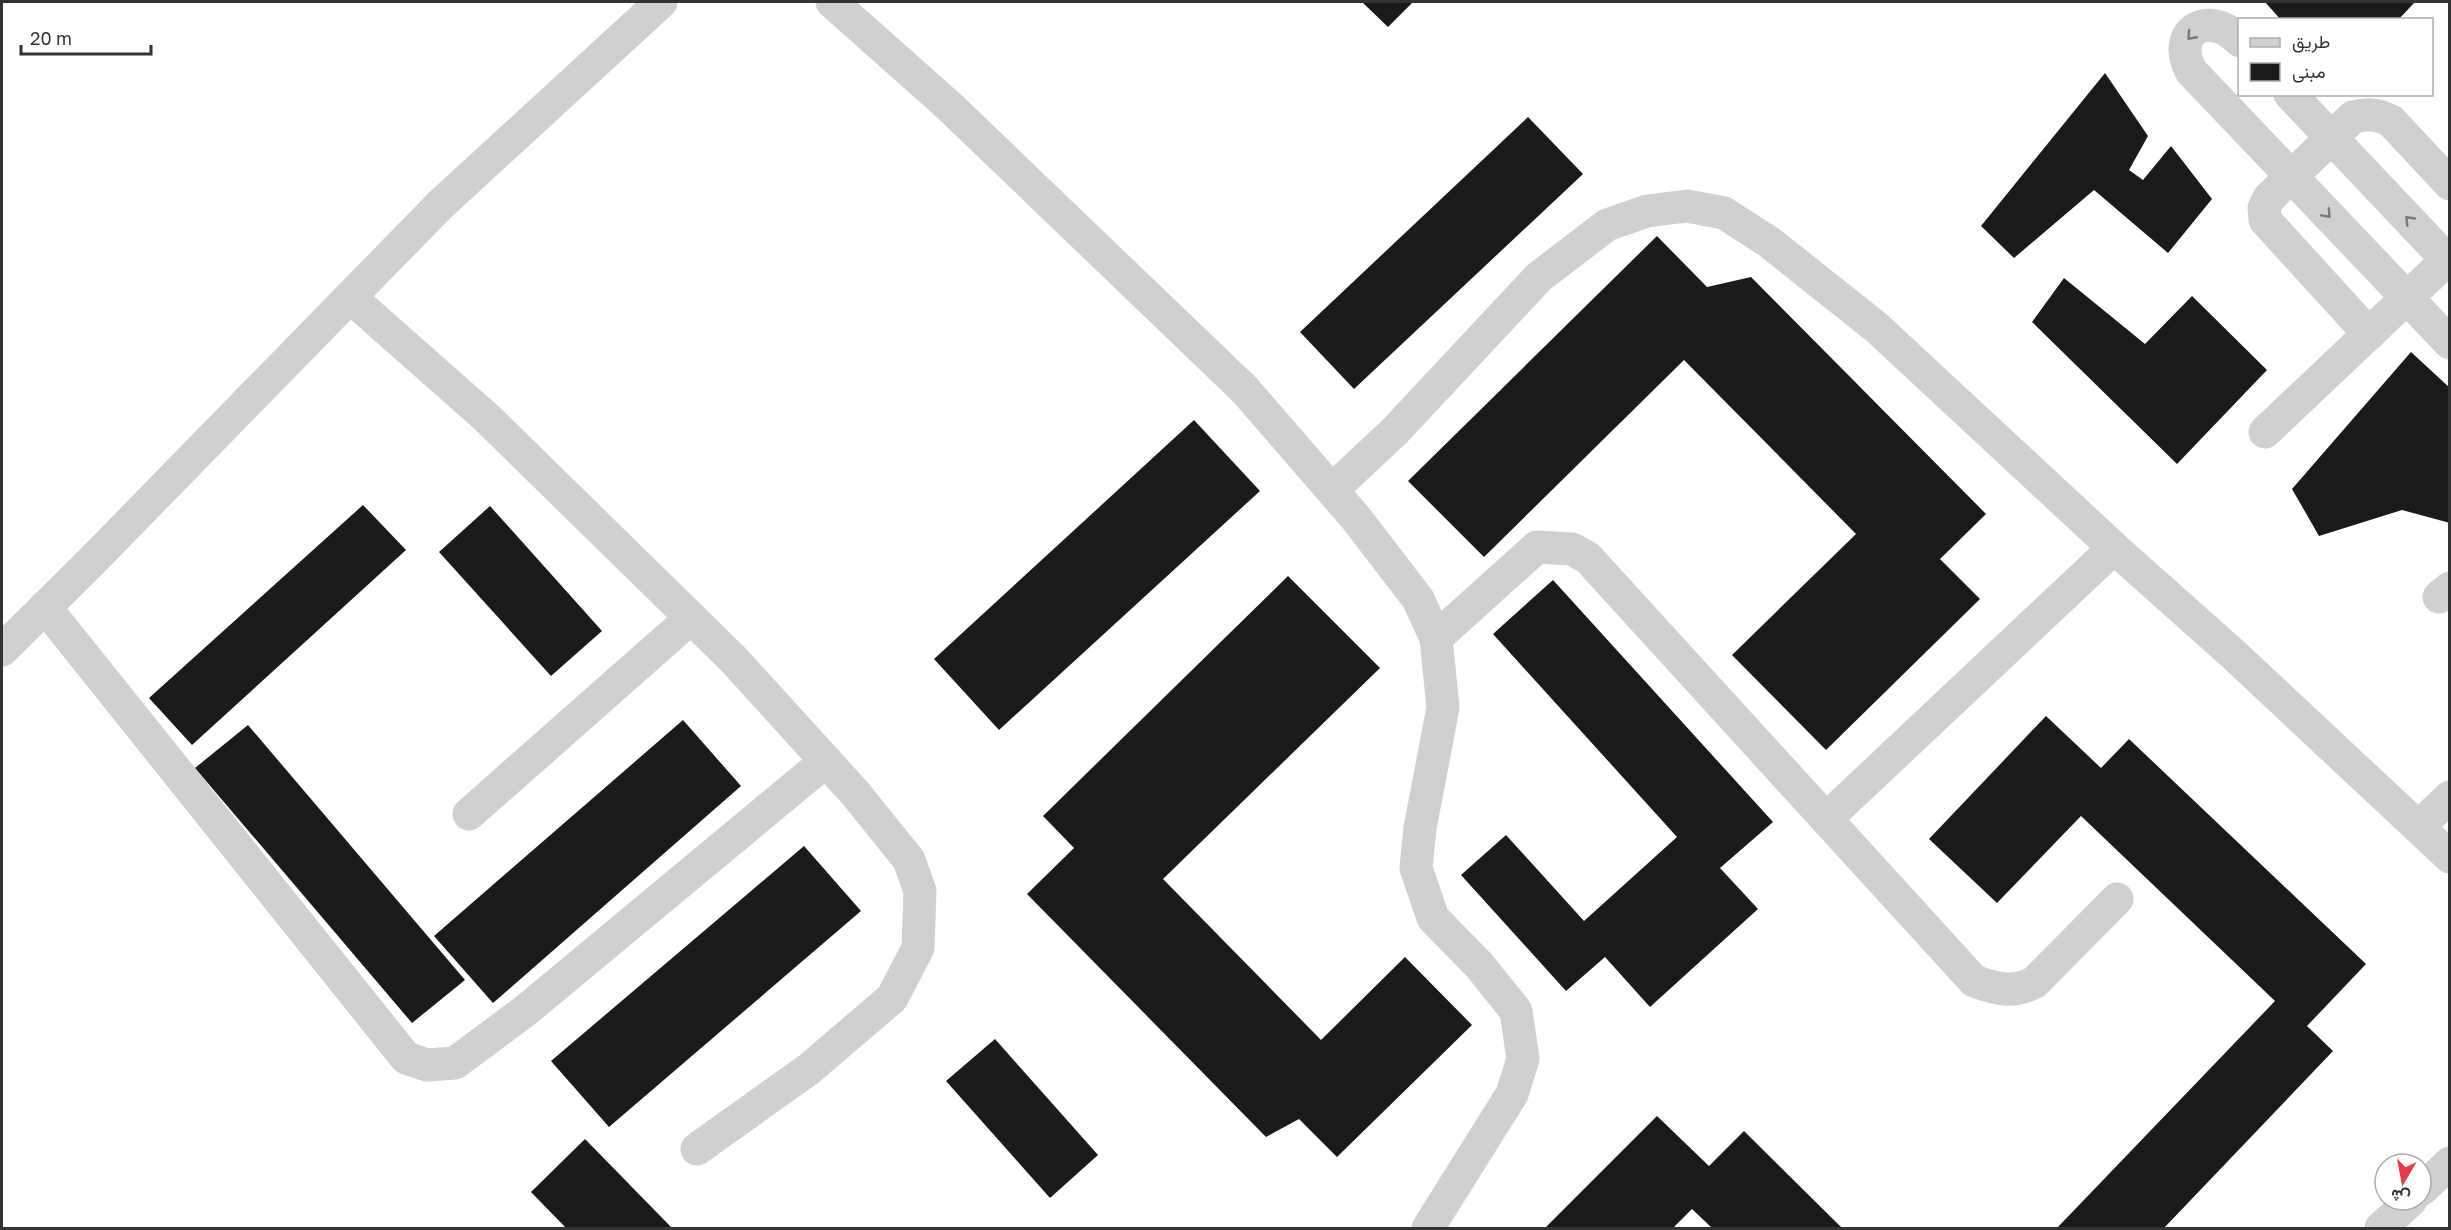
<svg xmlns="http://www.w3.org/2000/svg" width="2451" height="1230" font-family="'Golos Text',Vazirmatn,sans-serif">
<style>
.building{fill:#1a1a1a}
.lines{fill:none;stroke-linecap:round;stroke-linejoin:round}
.minor{stroke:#d0d0d0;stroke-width:33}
.oneway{stroke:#7a7a7a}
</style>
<rect width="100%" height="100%" fill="#fff"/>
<!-- building -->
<g class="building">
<polygon points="1362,2 1413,2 1388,27"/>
<polygon points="2265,2 2415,2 2398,20 2281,20"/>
<polygon points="2105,73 2148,136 2129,170 2143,180 2171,146 2212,199 2168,253 2094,190 2014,258 1981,226"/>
<polygon points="1528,117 1583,174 1354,389 1300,332"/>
<polygon points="1657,236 1707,287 1751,277 1986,514 1940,559 1980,599 1826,750 1732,655 1856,534 1684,360 1484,557 1408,481"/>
<polygon points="2064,278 2145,344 2192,296 2267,370 2177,464 2032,322"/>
<polygon points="2411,352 2450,388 2450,523 2402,510 2319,536 2292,489"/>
<polygon points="1194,420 1260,491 999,730 934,659"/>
<polygon points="363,505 406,550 192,745 149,698"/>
<polygon points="490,506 602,631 551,676 439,552"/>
<polygon points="1288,576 1380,668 1163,879 1321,1040 1405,957 1472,1025 1337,1157 1299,1119 1266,1137 1027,894 1074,848 1043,816"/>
<polygon points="1553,580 1773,822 1720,868 1758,909 1650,1007 1605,957 1566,991 1461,875 1506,835 1584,921 1677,837 1493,634"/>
<polygon points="2046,716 2101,768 2129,739 2366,964 2307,1026 2333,1051 2164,1228 2057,1228 2275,1001 2081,816 1997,903 1929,839"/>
<polygon points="683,720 741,786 493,1003 434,936"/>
<polygon points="248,725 465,980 412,1023 195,768"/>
<polygon points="804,846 861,911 609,1127 551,1061"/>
<polygon points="995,1039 1098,1155 1050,1198 946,1081"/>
<polygon points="1657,1116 1709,1166 1744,1131 1842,1228 1712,1228 1692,1209 1673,1228 1545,1228"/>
<polygon points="585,1139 672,1228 566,1228 531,1192"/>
</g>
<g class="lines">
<!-- minor -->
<g class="minor">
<polyline points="832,2 949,106 1245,390 1355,517 1418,599 1436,638 1443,708 1420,828 1416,868 1433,918 1479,965 1516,1011 1523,1059 1512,1094 1428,1228"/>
<path d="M2240,41C2209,8 2170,31 2191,71L2450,343"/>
<polyline points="2290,94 2450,263"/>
<polyline points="350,297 487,418 733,659 855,793 909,860 920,891 918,948 892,998 809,1069 697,1149"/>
<path d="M2369,334L2265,220L2264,208L2269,198L2353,117C2368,113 2377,114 2391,121L2450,184"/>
<polyline points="2265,432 2450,257"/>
<polyline points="1332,490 1395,431 1539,277 1607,225 1647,211 1687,206 1724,213 1769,242 1876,327 2114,548 2233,654 2450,857"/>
<polyline points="2439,597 2450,588"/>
<polyline points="45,607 406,1058 427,1065 455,1063 525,1011 826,761"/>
<path d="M1436,638L1537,547L1572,549L1588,558L1974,981C1996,989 2013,994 2035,982L2117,899"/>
<polyline points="2,650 91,562 440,205 661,2"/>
<polyline points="469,814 691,618"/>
<polyline points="1826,819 2114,548"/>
<polyline points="2418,827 2450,797"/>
<polyline points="2421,1190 2450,1163"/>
<polyline points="2381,1228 2411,1200"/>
</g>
</g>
<!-- one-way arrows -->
<defs><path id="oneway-chevron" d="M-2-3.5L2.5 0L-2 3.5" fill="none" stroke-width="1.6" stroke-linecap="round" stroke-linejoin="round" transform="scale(1.5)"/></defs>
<g class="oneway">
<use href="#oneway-chevron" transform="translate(2191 36) rotate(132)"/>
<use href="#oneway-chevron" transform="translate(2327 214) rotate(47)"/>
<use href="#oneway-chevron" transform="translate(2409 220) rotate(-134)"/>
</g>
<!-- border -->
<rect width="2451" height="1230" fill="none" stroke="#333333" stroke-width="6"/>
<!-- legend -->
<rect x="2238" y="18" width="195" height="78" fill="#ffffff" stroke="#adadad" stroke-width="1.5"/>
<rect x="2250" y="38" width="30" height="9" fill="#d0d0d0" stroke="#adadad" stroke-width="1.5"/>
<text x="2292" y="48" font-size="18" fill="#333333">طريق</text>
<rect x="2250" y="63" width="30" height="18" fill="#1a1a1a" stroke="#adadad" stroke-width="1.5"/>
<text x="2292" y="78" font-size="18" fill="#333333">مبنى</text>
<!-- north arrow -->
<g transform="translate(2403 1182) rotate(190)"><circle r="28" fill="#ffffff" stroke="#adadad" stroke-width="1.5"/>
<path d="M0-4.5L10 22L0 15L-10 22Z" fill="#e63946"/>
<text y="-9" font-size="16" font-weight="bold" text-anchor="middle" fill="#333333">ش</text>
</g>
<!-- scale -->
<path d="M21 45v9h130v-9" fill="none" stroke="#333333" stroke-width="3"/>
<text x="30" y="45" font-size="18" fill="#333333" stroke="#ffffff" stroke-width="4.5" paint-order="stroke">20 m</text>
</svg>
